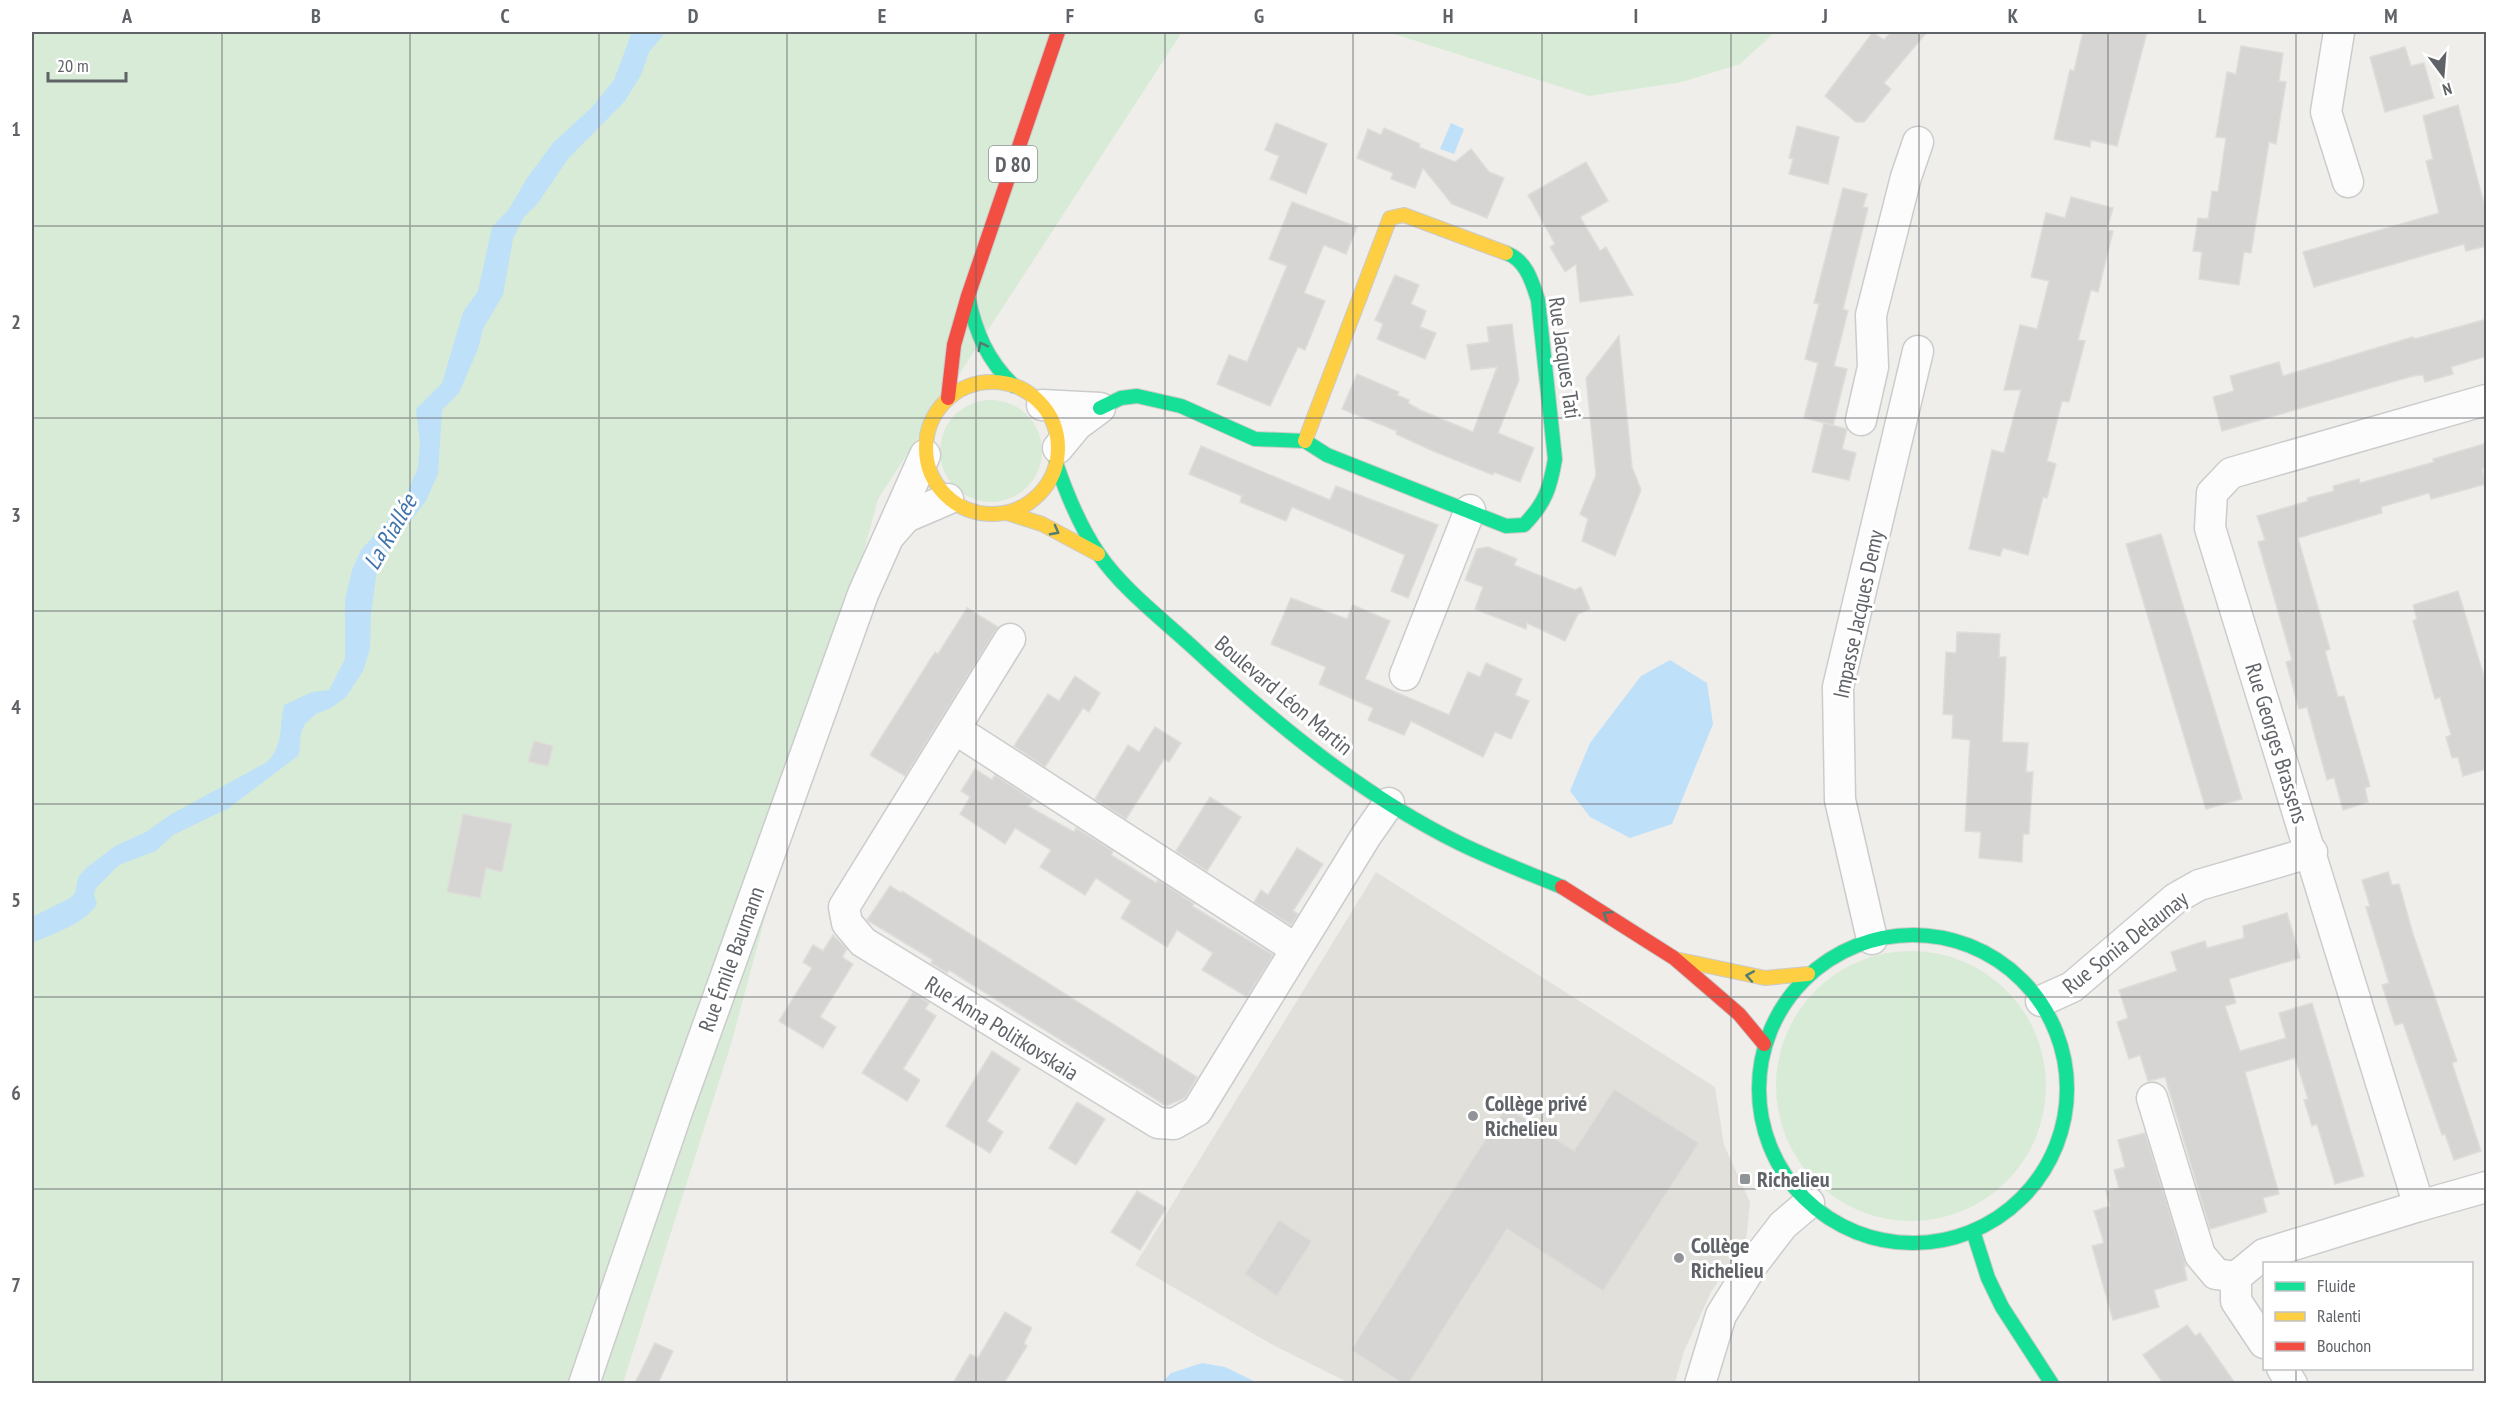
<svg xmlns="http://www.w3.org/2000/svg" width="2518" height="1415" viewBox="0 0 2518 1415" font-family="'PT Sans Narrow',sans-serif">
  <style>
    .education { fill: #e2e0da }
    .green { fill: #d8ebd6 }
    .water { fill: #bfe0f9 }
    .building { fill: #d6d5d3; stroke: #deddd9; stroke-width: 1.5 }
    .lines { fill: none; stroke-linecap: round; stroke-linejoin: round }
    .street-casing { stroke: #cbcccc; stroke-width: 33 }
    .fast-casing { stroke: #cacacb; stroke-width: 16 }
    .slow-casing { stroke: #cacacb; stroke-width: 16 }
    .jam-casing { stroke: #cacacb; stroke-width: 16 }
    .street { stroke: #fdfcfc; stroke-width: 30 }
    .fast { stroke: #16e098; stroke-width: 14 }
    .slow { stroke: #ffcf43; stroke-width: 14 }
    .jam { stroke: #f24e42; stroke-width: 14 }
    .oneway { stroke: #507c72 }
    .grid { fill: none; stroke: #5f6368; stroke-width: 1.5; stroke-opacity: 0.55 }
    .poi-dot { fill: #919496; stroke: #fff; stroke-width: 2 }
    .labels { text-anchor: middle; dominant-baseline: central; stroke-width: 6; stroke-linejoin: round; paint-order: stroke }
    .shield { fill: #fff; stroke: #8f9295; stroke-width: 1.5 }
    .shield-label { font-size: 21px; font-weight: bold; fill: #5f6368 }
    .street-label { font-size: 22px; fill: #5f6368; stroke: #fff }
    .poi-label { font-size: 22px; font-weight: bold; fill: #5f6368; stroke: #fff; text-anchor: start }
    .water-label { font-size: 24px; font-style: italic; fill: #4174aa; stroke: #fff }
    .neatline { fill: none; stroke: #5f6368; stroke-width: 2 }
    .grid-label { font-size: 20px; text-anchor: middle; font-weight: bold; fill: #5f6368 }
  </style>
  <rect width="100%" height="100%" fill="#efeeea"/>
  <polygon class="education" points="1376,872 1715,1087 1724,1145 1750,1202 1746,1241 1711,1292 1684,1351 1675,1383 1349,1383 1273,1345 1135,1265"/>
  <g class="green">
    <polygon points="32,32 1182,32 878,499 731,1044 623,1383 32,1383"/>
    <polygon points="1388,32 1775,32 1740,64 1682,82 1589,96"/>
    <circle cx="991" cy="451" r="51"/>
    <circle cx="1911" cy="1086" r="135"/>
  </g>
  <g class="water">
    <path d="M632,32H666L649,52L641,75L625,101L568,159L538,203L523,218L513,239L503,295L483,329L478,349L459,393L442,410L438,474L426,501L387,552L377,570L371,614L370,649L363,671L346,697L331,708L316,714L305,724L301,732L299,755L229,808L173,835L156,851L119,865L96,888L94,894L97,904C85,924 52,934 32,943V917L70,898L75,893L78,878L85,869L115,846L146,832L170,815L267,762C284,745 279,725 284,705L312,692L329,690L345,659V600L352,570L361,550L401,506L418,468L420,443L416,409L442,383L463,312L478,291L492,227L509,209L527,178L553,143L592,107L614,80Z"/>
    <polygon points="1451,123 1464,129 1454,154 1440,149"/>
    <polygon points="1670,660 1707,683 1713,724 1672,824 1630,838 1590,817 1570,791 1590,743 1641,676"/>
    <polygon points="1202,1363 1225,1367 1258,1383 1162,1383 1171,1373"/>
  </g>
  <g class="building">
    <polygon points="1873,32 1884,40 1891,32 1927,32 1884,83 1891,89 1864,122 1856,122 1825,96"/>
    <polygon points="2083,32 2147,32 2117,146 2091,140 2090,147 2054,139 2070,70 2074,71"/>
    <polygon points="2241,46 2283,53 2279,81 2286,82 2276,144 2269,142 2251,253 2244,252 2239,285 2199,279 2202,252 2193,251 2198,218 2208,219 2212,191 2218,192 2226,138 2216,137 2227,72 2236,74"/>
    <polygon points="2405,47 2411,66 2424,63 2434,98 2385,112 2370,57"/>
    <polygon points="2458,105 2487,215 2487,246 2466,251 2464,244 2314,287 2303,252 2439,213 2426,161 2433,159 2423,116"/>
    <polygon points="1276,123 1327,144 1306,194 1270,179 1279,156 1265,150"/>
    <polygon points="1797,126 1839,137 1828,184 1789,174 1793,159 1789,158"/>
    <polygon points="1384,128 1420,144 1419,147 1455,162 1471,149 1489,172 1504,178 1487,218 1452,204 1423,168 1415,188 1391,179 1393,173 1357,158 1368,129 1381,135"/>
    <polygon points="1586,162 1608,201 1580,217 1600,251 1606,247 1633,295 1580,302 1576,264 1565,272 1550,247 1555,244 1528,195"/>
    <polygon points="1843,188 1867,194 1863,207 1868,208 1843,309 1848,311 1834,366 1847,369 1833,425 1804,418 1818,363 1805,359 1819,304 1814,303"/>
    <polygon points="2071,197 2113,208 2107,230 2113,231 2098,292 2091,290 2078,340 2085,341 2069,402 2062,401 2047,461 2056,464 2047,498 2043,497 2028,555 2003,548 2000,556 1969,549 1992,450 2004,453 2021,390 2004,390 2020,325 2037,329 2049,281 2031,277 2046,213 2065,218"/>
    <polygon points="1292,202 1357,227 1346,254 1324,245 1322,249 1304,293 1325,301 1305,350 1298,347 1270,406 1217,384 1229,355 1247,362 1287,266 1269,259"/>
    <polygon points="1395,275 1419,285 1411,304 1426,311 1420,327 1436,333 1425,359 1377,339 1383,324 1375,320"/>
    <polygon points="2487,319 2487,356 2451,367 2453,374 2425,382 2423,375 2413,376 2222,431 2213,397 2234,391 2230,376 2279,362 2283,376 2413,337 2414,339"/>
    <polygon points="1512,324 1519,380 1498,433 1534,448 1520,482 1494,472 1493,475 1433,451 1396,434 1397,431 1342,409 1357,374 1399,392 1397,395 1409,400 1408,403 1420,410 1473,432 1497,367 1471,370 1467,345 1489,342 1487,327"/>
    <polygon points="1619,336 1632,467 1641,490 1615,556 1582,541 1588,519 1580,514 1596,475 1586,378"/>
    <polygon points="1824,423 1847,429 1842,449 1856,453 1849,480 1812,472"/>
    <polygon points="2487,443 2487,468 2482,469 2486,484 2431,499 2429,493 2381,507 2382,513 2298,538 2330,649 2325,651 2338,697 2344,696 2370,786 2365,788 2368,802 2343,810 2334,777 2327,780 2307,707 2299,709 2286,662 2292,660 2258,542 2265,540 2257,516 2308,501 2307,498 2334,491 2333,486 2359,479 2360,483 2434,462 2433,459"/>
    <polygon points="1201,446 1330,500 1336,486 1438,525 1408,598 1391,591 1405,555 1292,507 1286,521 1240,502 1242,496 1189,474"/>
    <polygon points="2161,534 2242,799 2206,809 2126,544"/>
    <polygon points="1488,547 1517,559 1514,565 1575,590 1581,587 1590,609 1578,614 1565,641 1527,623 1526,629 1475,609 1483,587 1465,580 1477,549"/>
    <polygon points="2458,591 2487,686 2487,769 2463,776 2458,757 2452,758 2446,737 2451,735 2440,697 2435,699 2413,621 2417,619 2413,605"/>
    <polygon points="1291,598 1347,619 1353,605 1390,621 1365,679 1449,715 1468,672 1480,677 1486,663 1522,679 1515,695 1529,701 1511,739 1495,732 1483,757 1411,721 1404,735 1368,720 1373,708 1319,684 1326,667 1271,644"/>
    <polygon points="967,608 998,627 905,776 870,755 935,652 938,654"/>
    <polygon points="1957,632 2000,634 1999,657 2006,657 2002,742 2028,743 2026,772 2033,772 2029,834 2023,834 2022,862 1979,858 1981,832 1965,831 1970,740 1952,738 1953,715 1943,714 1946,652 1956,653"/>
    <polygon points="1075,676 1100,693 1089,712 1083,708 1045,767 1014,746 1048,694 1059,701"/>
    <polygon points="1155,727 1181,743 1169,762 1164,759 1126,819 1095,799 1128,745 1139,752"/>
    <polygon points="534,741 553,746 548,766 528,762"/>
    <polygon points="975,769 992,780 995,775 1033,800 1028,806 1074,832 1076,828 1113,851 1111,855 1156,883 1158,880 1194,904 1192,906 1273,955 1247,997 1202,970 1213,953 1177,930 1167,947 1121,918 1131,901 1096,878 1085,895 1040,867 1051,850 1015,828 1005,844 960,814 970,797 961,791"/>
    <polygon points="1210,797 1241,817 1207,871 1176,851"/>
    <polygon points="463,814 512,824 502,872 486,868 480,898 447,892"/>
    <polygon points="1297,848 1323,864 1293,911 1298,914 1291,925 1254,902 1261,890 1268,895"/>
    <polygon points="2388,872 2392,885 2399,884 2413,934 2457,1061 2452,1063 2481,1151 2454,1160 2445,1134 2442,1135 2403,1023 2395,1025 2382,985 2389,983 2366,907 2370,906 2362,880"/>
    <polygon points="890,886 901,893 902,891 1197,1077 1185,1098 1166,1106 949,970 947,973 931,963 933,960 867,920"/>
    <polygon points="2287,913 2300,958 2229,979 2236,1003 2225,1006 2240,1051 2286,1038 2279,1013 2312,1003 2364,1176 2335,1184 2317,1124 2312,1126 2304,1100 2308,1099 2295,1058 2245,1072 2279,1194 2263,1198 2267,1212 2210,1229 2165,1077 2148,1081 2140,1055 2129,1059 2117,1022 2128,1018 2119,990 2177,971 2171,952 2205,941 2207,948 2244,938 2243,926"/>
    <polygon points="833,935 847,949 842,957 853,964 820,1017 836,1027 823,1048 779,1021 812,968 803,962 813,945 823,951"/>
    <polygon points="913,993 929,1003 925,1009 936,1016 903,1069 920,1080 907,1101 862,1073"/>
    <polygon points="992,1051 1020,1069 987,1121 1003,1132 990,1153 946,1126"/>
    <polygon points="1614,1089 1699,1143 1603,1291 1507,1229 1409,1383 1402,1383 1351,1350 1506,1107 1574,1151"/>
    <polygon points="1077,1102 1105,1119 1076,1165 1049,1148"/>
    <polygon points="2145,1133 2186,1266 2184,1266 2187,1280 2154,1290 2159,1307 2113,1320 2092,1246 2104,1243 2094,1211 2110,1206 2106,1191 2119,1188 2114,1170 2125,1167 2118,1140"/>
    <polygon points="1137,1191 1166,1208 1140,1250 1111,1232"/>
    <polygon points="1279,1220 1312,1241 1277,1296 1245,1274"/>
    <polygon points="1005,1312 1032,1328 1024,1343 1027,1346 1004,1383 953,1383 970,1354 978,1358"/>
    <polygon points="2187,1325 2195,1336 2200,1333 2235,1383 2163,1383 2143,1355"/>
    <polygon points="655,1343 673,1351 658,1383 635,1383"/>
  </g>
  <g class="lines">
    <g class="street-casing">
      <g id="street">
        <polyline points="2339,32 2326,112 2348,182"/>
        <polyline points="2486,400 2231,473 2212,493 2210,528 2419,1206 2486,1187"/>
        <polyline points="1042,405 1100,408 1077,425 1058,448"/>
        <polyline points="1861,420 1873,367 1871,315 1906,177 1918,142"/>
        <polyline points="891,534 906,517 948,499"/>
        <polyline points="1010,639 844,907 847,923 863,942 1158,1123 1174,1124 1197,1111 1366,836 1389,803"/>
        <polyline points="1405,675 1470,510"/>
        <polyline points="955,729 1296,949"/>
        <polyline points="1872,939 1840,800 1838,687 1918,351"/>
        <polyline points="2041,1001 2072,987 2176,898 2199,885 2312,852"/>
        <polyline points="2152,1098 2200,1255 2216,1274 2236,1277"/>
        <polyline points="2264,1343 2236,1301 2236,1277 2264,1254 2419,1206"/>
        <polyline points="2282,1368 2292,1384"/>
        <polyline points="584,1384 678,1109 863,594 925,455"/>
        <polyline points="1700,1384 1721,1315 1753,1264 1783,1225 1809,1203"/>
      </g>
    </g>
    <g class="fast-casing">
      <g id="fast">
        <path d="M968,297C976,333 987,360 1014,386"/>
        <path d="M1100,408L1121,398L1137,396L1181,406L1255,439L1305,441L1327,455L1506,526L1524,525C1545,503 1550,489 1555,459L1538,300C1532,281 1526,260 1506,253"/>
        <path d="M1056,463C1067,495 1079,525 1098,553C1122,589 1166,622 1198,652C1278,726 1363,796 1461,844C1494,860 1528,873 1562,887"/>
        <circle cx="1913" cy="1089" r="154"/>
        <polyline points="1973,1231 1988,1278 2002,1307 2052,1384"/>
      </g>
    </g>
    <g class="slow-casing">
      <g id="slow">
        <circle cx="992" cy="448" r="66"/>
        <polyline points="1305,441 1390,218 1404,215 1506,253"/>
        <polyline points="1007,513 1042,524 1098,554"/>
        <polyline points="1680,960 1765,978 1808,974"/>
      </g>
    </g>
    <g class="jam-casing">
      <g id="jam">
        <polyline points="948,398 954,345 968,296 1058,32"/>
        <polyline points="1562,887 1674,958 1739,1014 1764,1044"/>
      </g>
    </g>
    <use href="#street" class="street"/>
    <use href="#fast" class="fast"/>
    <use href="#slow" class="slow"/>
    <use href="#jam" class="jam"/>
  </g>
  <defs><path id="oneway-chevron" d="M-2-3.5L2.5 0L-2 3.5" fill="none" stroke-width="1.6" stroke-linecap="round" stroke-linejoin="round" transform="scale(1.5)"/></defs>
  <g class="oneway">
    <use href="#oneway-chevron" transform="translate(982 346) rotate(-117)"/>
    <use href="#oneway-chevron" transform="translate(1055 531) rotate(28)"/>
    <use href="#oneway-chevron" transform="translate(1607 915) rotate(-148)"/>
    <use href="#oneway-chevron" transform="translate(1750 976) rotate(-170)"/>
  </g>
  <path class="grid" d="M222,32V1384M410,32V1384M599,32V1384M787,32V1384M976,32V1384M1165,32V1384M1353,32V1384M1542,32V1384M1731,32V1384M1919,32V1384M2108,32V1384M2296,32V1264M32,226H2486M32,418H2486M32,611H2486M32,804H2486M32,997H2486M32,1189H2486M2296,1368V1384"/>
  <g class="poi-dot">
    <circle cx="1473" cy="1116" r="6"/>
    <rect x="1739" y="1173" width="12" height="12" rx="3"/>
    <circle cx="1679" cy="1258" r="6"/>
  </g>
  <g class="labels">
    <rect class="shield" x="989" y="146" width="48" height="36" rx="4.5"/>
    <g class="shield-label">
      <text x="1013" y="164">D 80</text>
    </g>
    <g class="street-label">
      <text transform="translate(1565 358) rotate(82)">Rue Jacques Tati</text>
      <text transform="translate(1858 614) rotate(-78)">Impasse Jacques Demy</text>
      <text transform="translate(1284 695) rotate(40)">Boulevard Léon Martin</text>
      <text transform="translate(2277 743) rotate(73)">Rue Georges Brassens</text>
      <text transform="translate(2125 942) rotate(-38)">Rue Sonia Delaunay</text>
      <text transform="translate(731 959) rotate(-70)">Rue Émile Baumann</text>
      <text transform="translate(1002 1028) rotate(32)">Rue Anna Politkovskaia</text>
    </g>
    <g class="poi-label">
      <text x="1485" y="1103">Collège privé<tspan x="1485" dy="25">Richelieu</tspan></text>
      <text x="1757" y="1179">Richelieu</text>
      <text x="1691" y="1245">Collège<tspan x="1691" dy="25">Richelieu</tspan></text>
    </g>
    <g class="water-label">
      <text transform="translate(390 532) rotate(-60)">La Riallée</text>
    </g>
  </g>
  <rect width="2518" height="1415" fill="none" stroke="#ffffff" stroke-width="66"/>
  <rect x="2263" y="1262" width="210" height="108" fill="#ffffff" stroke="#bfc1c3" stroke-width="1.5"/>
  <rect x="2275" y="1282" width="30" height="9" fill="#16e098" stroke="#bfc1c3" stroke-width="1.5"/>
  <text x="2317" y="1292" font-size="18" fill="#5f6368">Fluide</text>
  <rect x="2275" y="1312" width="30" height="9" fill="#ffcf43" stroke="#bfc1c3" stroke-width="1.5"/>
  <text x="2317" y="1322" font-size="18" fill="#5f6368">Ralenti</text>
  <rect x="2275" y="1342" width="30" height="9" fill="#f24e42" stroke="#bfc1c3" stroke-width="1.5"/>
  <text x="2317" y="1352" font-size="18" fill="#5f6368">Bouchon</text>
  <g transform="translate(2443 75) rotate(164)" stroke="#ffffff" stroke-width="4.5" paint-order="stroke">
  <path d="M0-4.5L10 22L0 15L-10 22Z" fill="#5f6368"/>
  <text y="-9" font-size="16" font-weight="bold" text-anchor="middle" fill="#5f6368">N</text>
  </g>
  <path d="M48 72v9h78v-9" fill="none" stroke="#5f6368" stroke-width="3"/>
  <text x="57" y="72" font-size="18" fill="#5f6368" stroke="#ffffff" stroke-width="4.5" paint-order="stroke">20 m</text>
  <rect x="33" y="33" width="2452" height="1349" class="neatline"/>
  <g class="grid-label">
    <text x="127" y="23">A</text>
    <text x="316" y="23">B</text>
    <text x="505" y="23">C</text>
    <text x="693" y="23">D</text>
    <text x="882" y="23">E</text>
    <text x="1070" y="23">F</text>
    <text x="1259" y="23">G</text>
    <text x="1448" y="23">H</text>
    <text x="1636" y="23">I</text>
    <text x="1825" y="23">J</text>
    <text x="2013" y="23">K</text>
    <text x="2202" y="23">L</text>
    <text x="2391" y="23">M</text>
    <text x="16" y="136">1</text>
    <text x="16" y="329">2</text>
    <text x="16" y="522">3</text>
    <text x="16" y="714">4</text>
    <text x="16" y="907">5</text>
    <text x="16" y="1100">6</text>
    <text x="16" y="1292">7</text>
  </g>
</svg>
